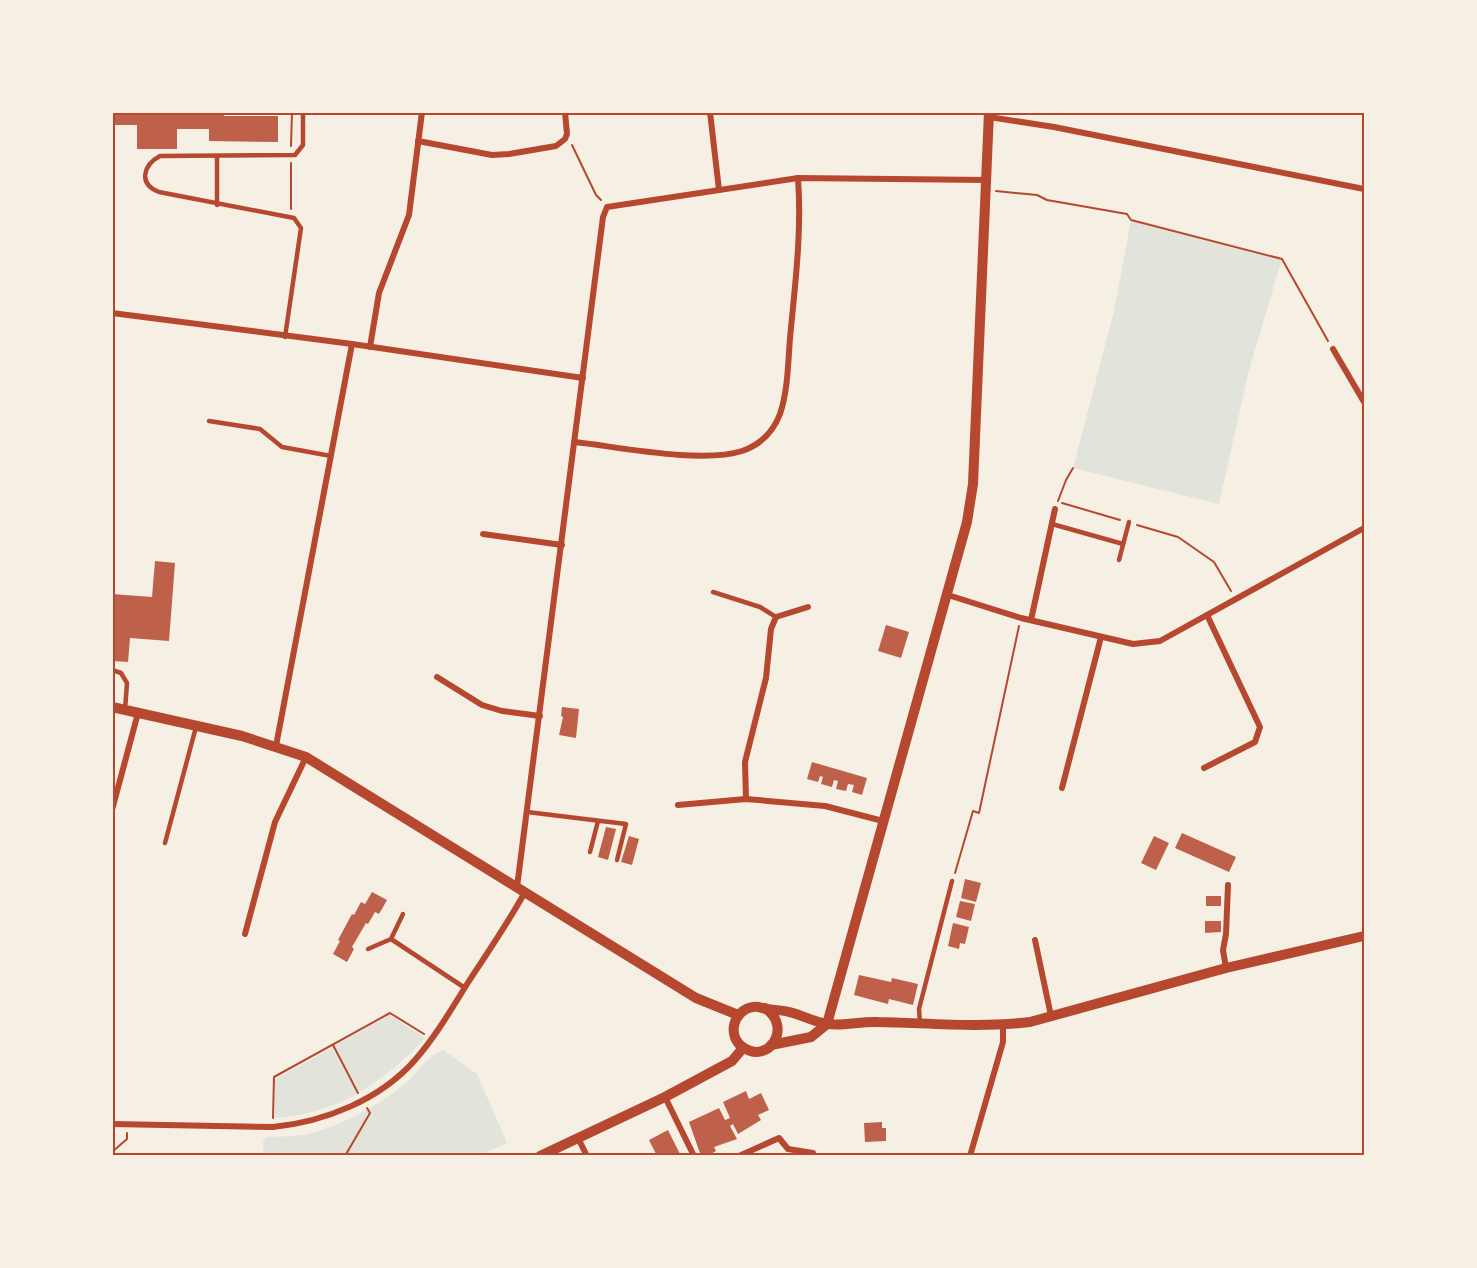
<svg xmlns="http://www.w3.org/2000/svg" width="1477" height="1268" viewBox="0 0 1477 1268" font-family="Quicksand,sans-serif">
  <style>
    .green { fill: #e2e4dc }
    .building { fill: #bf614a }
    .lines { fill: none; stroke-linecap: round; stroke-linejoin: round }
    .path { stroke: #b5482f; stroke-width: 2 }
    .service { stroke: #b5482f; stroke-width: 4.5 }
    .minor { stroke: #b5482f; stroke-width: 6 }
    .tertiary { stroke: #b5482f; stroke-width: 10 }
    .neatline { fill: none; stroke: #b5482f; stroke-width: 2 }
  </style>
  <rect width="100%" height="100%" fill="#f6efe4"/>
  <g class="green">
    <polygon points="1131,220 1282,259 1249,370 1219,504 1073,468 1114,311"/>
    <path d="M390,1015L425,1038C405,1059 386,1077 360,1092L334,1046Z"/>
    <path d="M332,1048L358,1094C331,1108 305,1116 275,1118V1079Z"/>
    <path d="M443,1050L477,1074L507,1143L479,1156H264L263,1141L267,1137C280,1136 295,1137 308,1134C344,1125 377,1106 406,1083C420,1071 425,1057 443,1050Z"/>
  </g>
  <g class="building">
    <polygon points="112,112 224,112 224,116 278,116 278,142 209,141 209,129 177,129 177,149 137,149 137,125 112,125"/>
    <polygon points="155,561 175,563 169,641 130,638 128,662 112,661 112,594 152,597"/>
    <polygon points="886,625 909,632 901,658 878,651"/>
    <polygon points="562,707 579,709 576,738 559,735 563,717 561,716"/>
    <polygon points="812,762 867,778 862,795 852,792 854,785 848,784 846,791 836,789 838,781 834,780 832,787 821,784 823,777 820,776 818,782 807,779"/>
    <polygon points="606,827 616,829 608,860 598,857"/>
    <polygon points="1182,833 1236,857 1229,872 1175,848"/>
    <polygon points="629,836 639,839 632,865 621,862"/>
    <polygon points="1154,836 1169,843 1156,870 1141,863"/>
    <polygon points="965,879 981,883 976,902 961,898"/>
    <polygon points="372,892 387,900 379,914 375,912 368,924 366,923 352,947 354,949 347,962 333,954 340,941 338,940 352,914 354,915 361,902 365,904"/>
    <rect x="1206" y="896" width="15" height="10"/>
    <polygon points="960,901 975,904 971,921 956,917"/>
    <polygon points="1205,921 1221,921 1221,932 1205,933"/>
    <polygon points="953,923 969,927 965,944 960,943 959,949 948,946"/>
    <polygon points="859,975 891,982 892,978 918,984 913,1005 889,999 888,1004 854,995"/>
    <polygon points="746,1091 749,1099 761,1093 769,1110 758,1115 761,1120 738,1134 733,1124 730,1126 737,1139 714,1147 716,1151 707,1156 701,1156 689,1122 719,1108 725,1120 730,1118 723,1102"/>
    <polygon points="882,1122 882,1128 886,1128 886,1141 865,1142 864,1123"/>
    <polygon points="668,1130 681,1156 657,1156 649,1140"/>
  </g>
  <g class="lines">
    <g class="path">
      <polyline points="572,145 596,195 601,200"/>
      <polyline points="291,146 292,112"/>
      <polyline points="996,191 1037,195 1047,200 1127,214 1131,220 1282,259 1328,341"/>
      <polyline points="291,209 291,163"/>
      <polyline points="1058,501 1066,480 1073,468"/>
      <polyline points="1062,503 1120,520"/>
      <polyline points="1137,525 1178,537 1214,562 1231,591"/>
      <polyline points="955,873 973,811 979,813 1019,626"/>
      <polyline points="333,1045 358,1093"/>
      <polyline points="273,1118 274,1077 390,1013 424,1034"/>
      <polyline points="112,1152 127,1139 127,1133"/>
      <polyline points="345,1156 370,1113 367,1108"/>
    </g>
    <g class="service">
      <polyline points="217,205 217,156"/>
      <path d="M285,337L301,228L294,218L159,192C138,184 143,165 160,156L295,155L303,145V112"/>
      <polyline points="209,421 260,429 282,447 331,456"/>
      <polyline points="1052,524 1123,544"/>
      <polyline points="1119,560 1129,522"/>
      <polyline points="713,592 760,607 776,617"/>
      <polyline points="112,670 121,673 127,683 125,710"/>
      <polyline points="527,812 626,824 617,860"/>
      <polyline points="165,843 196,727"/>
      <polyline points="590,852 598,821"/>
      <polyline points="391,939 465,988"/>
      <polyline points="368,949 391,939 403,914"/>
      <polyline points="920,1024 919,1009 952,881"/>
    </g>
    <g class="minor">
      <polyline points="710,112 719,190"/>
      <polyline points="989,117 1054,127 1364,189"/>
      <polyline points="418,141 492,155 509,154 556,146 565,139 567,134 565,112"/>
      <polyline points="112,313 352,344 583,378"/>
      <polyline points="370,347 379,293 409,215 422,112"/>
      <polyline points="1333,349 1364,402"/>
      <path d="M575,442C619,447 702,464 742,451C760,445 773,432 780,414C788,390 788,363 790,338C795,285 802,232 798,178"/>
      <polyline points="483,534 562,545"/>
      <polyline points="948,595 1021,618 1133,644 1160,641 1364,528"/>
      <polyline points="1031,620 1055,509"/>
      <polyline points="437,677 482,705 502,711 540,716"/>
      <polyline points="276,746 352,344"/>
      <polyline points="1204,768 1255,742 1260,727 1207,615"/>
      <polyline points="1062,788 1101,637"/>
      <polyline points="746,799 745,762 766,678 771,629 776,617 808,607"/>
      <polyline points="678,805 746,799 825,806 883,821"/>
      <polyline points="112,810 138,713"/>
      <polyline points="517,887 603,217 607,207 798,178 987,180"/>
      <polyline points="245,934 275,822 306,757"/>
      <polyline points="1035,940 1051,1016"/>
      <polyline points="1226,968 1223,950 1226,934 1228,885"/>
      <polyline points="665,1097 694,1156"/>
      <path d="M112,1124L273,1127C324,1122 380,1100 415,1060C436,1036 452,1008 469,981C488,952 508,923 525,892"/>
      <polyline points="578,1138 587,1156"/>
      <polyline points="739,1156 779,1138 788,1149 813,1153"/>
      <polyline points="970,1156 1003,1042 1003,1025"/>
    </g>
    <g class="tertiary">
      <polyline points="112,707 242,736 306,757 696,998 738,1015"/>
      <path d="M765,1008C793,1027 769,1064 744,1048C726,1037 733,1010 753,1007C758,1006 761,1008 766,1009C775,1010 784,1010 793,1013C804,1016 817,1023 828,1024C844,1026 862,1021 878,1022C929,1023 979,1028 1030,1022L1226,968L1364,936"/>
      <polyline points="827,1024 967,522 973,484 989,112"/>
      <polyline points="771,1045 811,1037 827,1024"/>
      <polyline points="540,1156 665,1097 732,1061 743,1048"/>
    </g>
  </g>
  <rect width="1477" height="1268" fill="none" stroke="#f6efe4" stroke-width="228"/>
  <rect x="114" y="114" width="1249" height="1040" class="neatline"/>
</svg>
